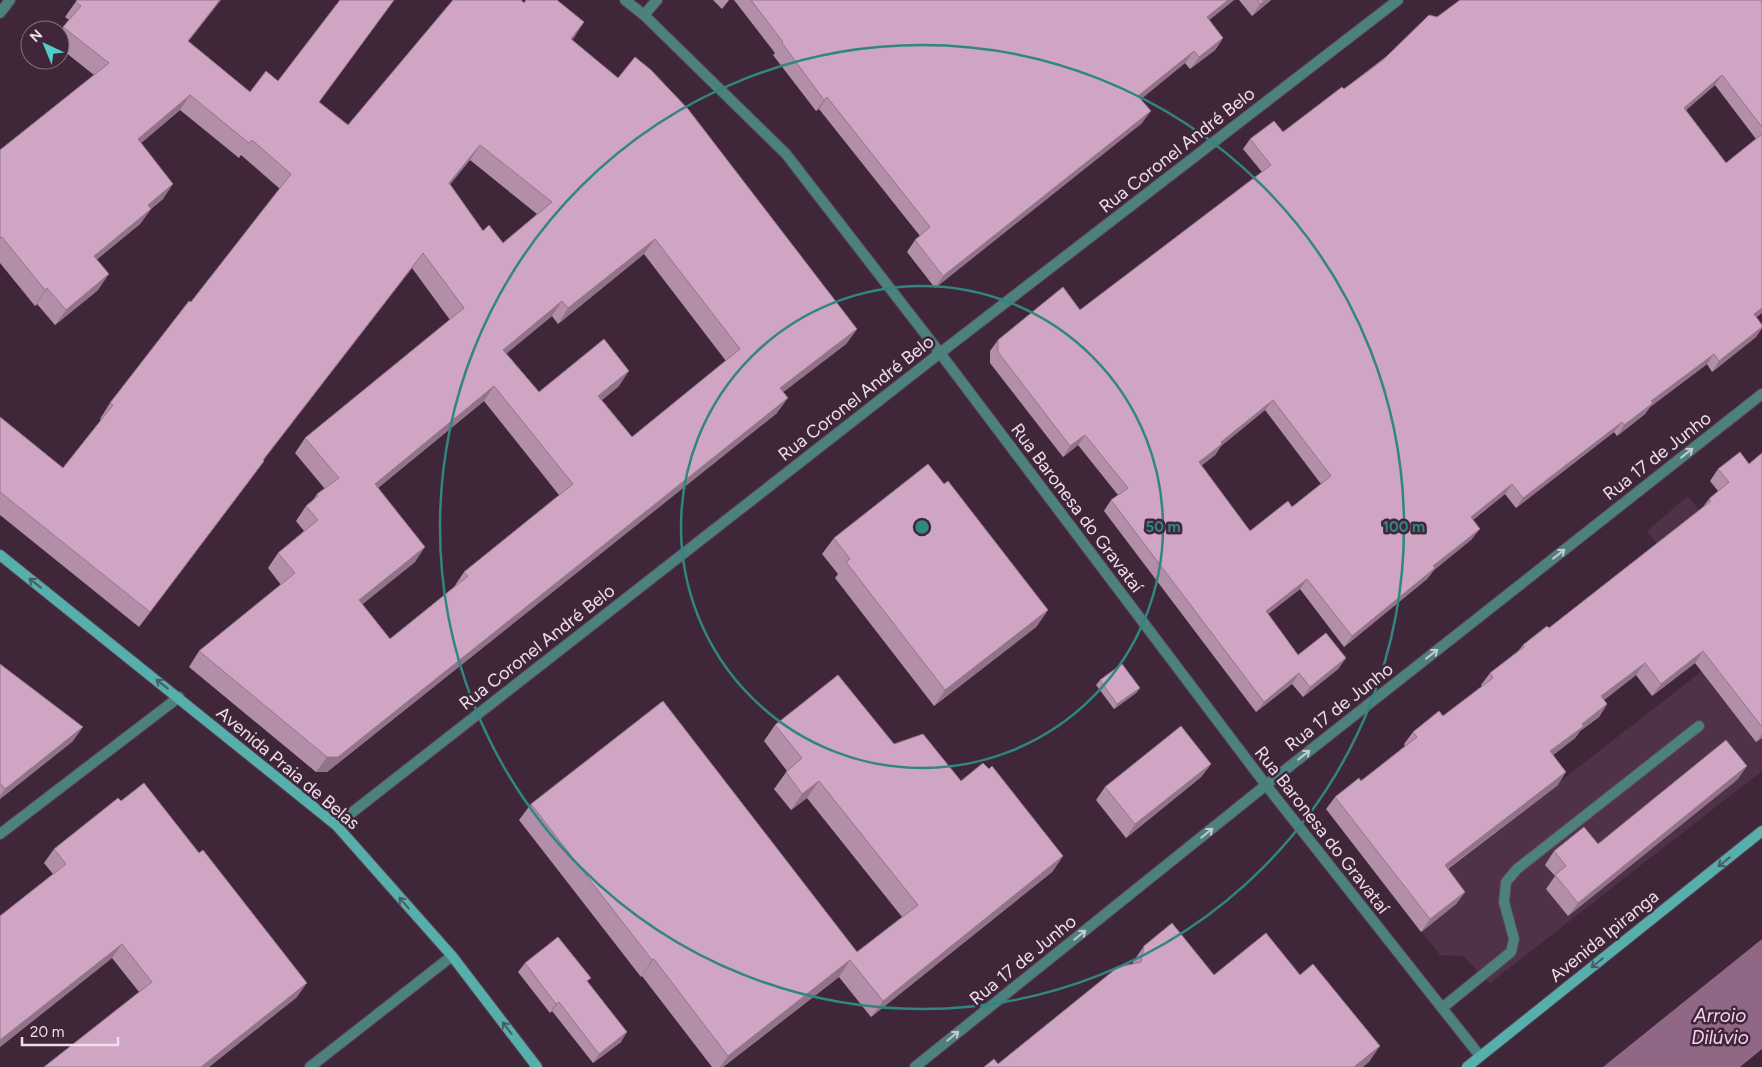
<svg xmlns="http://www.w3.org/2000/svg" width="1762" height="1067" viewBox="0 0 1762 1067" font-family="Figtree,sans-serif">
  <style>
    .built { fill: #4f3148 }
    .water { fill: #906885 }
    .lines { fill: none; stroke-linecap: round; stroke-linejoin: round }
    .service-casing { stroke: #5b4455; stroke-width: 12 }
    .minor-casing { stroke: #5b4455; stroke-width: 12 }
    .tertiary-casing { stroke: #5b4455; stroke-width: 12 }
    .secondary-casing { stroke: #5b4455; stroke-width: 12 }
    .service { stroke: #4d817f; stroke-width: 10 }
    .minor { stroke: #4d817f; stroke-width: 10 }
    .tertiary { stroke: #4d817f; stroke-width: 10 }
    .secondary { stroke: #57afab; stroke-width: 10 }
    .wall { fill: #b38ea9; fill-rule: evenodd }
    .shaded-wall { fill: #927489 }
    .building { fill: #d0a5c4; stroke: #927489; fill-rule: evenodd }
    .oneway { stroke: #c6c7cf }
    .oneway2 { stroke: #495d67 }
    .ring { fill: none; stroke: #318681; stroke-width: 2.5 }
    .labels { text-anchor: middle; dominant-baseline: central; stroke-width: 5; stroke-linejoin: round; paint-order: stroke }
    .street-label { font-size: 18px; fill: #efdeea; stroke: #3f2739 }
    .water-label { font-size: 19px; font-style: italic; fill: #f8d1ed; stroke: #3f2739 }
    .centre { fill: #318681; stroke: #3f2739; stroke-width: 2.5 }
    .ring-label { font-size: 15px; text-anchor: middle; font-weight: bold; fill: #318681; stroke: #3f2739; stroke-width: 5; stroke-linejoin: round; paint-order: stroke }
  </style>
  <rect width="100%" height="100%" fill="#3f2739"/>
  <polygon class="built" points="1688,496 1762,591 1762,771 1490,983 1463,956 1440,955 1401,905 1737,644 1647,531"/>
  <polygon class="water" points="1762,939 1762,1049 1740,1067 1603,1067"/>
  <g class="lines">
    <g class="service-casing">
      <g id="service">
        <polyline points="644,15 657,0"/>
        <polyline points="1442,1008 1511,952 1514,939 1504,902 1506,882 1517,869 1699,726"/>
      </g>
    </g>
    <g class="minor-casing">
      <g id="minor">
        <polyline points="625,0 644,15 786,154 940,353 1266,785 1480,1056"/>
        <polyline points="336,825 940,353 1398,0"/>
        <polyline points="0,834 179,697"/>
        <polyline points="310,1067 452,956"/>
        <polyline points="915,1067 1266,785 1762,394"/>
      </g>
    </g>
    <g class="tertiary-casing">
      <polyline id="tertiary" points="0,13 10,0"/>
    </g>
    <g class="secondary-casing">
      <g id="secondary">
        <polyline points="0,555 336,825 452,956 537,1067"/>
        <polyline points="1467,1067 1762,831"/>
      </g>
    </g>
    <use href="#service" class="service"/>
    <use href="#minor" class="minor"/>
    <use href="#tertiary" class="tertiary"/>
    <use href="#secondary" class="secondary"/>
  </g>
  <g class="wall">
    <path d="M77,0L188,41L250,92L278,81L340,0H394L319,102L348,125L572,40L857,329L846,344L783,392L777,413L327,772H316L189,667L199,651L281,585L268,568L278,553L304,531L296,521L306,506L313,500L317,494L325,489L295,453L305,438L450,320L412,268L263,460L253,476L139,627L0,515V417L63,468L101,420L100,419L110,403L191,302L280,189L241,155L239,158L180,110L141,143L163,199L151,209L140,224L97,259L98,290L55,325L37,304L35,306L0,263V150L94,75L60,48V32L69,20L65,17ZM470,160L537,214L503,243L483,231L450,184ZM644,254L726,361L632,437L602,400L619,386L539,392L506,353L552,316L558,324ZM484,401L559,495L464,572L454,587L390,639L362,604L415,562L378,488Z"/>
    <polygon points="713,0 729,0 722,9"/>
    <polygon points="734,0 1234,0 1209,20 1223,38 1215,50 1190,69 1185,63 1141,99 1142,123 935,288 907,252 915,240 920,236 819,109 816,111 773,55 775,53"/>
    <polygon points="1239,0 1271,0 1252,16"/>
    <path d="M1762,0V313L1756,317L1762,325V328L1756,337L1712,372L1707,364L1650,407L1645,414L1617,436L1614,432L1516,508L1505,494L1473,520L1472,539L1434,570L1427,579L1344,647L1300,589L1268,614L1298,655L1346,658L1338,669L1303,697L1292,684L1256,712L1104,511L1111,500L1118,495L1078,445L1063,457L990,363V351L998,340L1080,310L1262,172L1243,149L1250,139L1283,132L1344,89L1437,17ZM1715,85L1756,139L1726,163L1686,110ZM1265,410L1321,484L1292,507L1250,531L1201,466L1215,455L1221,446Z"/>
    <polygon points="1762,453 1762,738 1756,742 1695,663 1652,696 1636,675 1604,700 1607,704 1599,717 1580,731 1575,738 1553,755 1558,785 1448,869 1465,892 1456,904 1421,932 1326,809 1335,797 1361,781 1405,746 1404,744 1413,732 1443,716 1482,686 1481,685 1490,673 1518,651 1523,645 1549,628 1703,507 1709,499 1718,491 1710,481 1718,469 1749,464"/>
    <polygon points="944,484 1048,610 1036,627 934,706 835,578 838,574 822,554 834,538"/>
    <polygon points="0,664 73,741 0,799"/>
    <polygon points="1100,680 1140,688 1136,693 1114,709 1096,685"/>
    <polygon points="775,725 894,744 961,781 1063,856 1052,872 871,1017 839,977 723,1067 712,1067 642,976 641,977 519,820 531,804 857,952 902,917 807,798 791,810 774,789 787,771 764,741"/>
    <polygon points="1211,764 1201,777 1126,838 1096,800 1105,787"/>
    <polygon points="1738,779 1568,916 1546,889 1555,876 1545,865 1554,851 1598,844"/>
    <polygon points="54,849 297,997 209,1067 44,1067 139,992 112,958 0,1047 0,916 53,874 44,863"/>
    <polygon points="1144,946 1214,975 1369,1062 998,1064 1133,964 1133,962"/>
    <polygon points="525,963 588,983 621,1042 593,1063 552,1011 550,1013 518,972"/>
  </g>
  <g class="shaded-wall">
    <polygon points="220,0 221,0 177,56 188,41"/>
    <polygon points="1228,0 1234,0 1198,29 1207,17"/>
    <polygon points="1265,0 1271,0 1252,16 1260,4"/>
    <polygon points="584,22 574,38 560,54 571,39"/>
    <polygon points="1223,38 1215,50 1190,69 1199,57"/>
    <polygon points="1194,51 1185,63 1130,108 1138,96"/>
    <polygon points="1722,75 1715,85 1677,118 1684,108"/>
    <polygon points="190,95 180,110 128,154 138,139"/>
    <polygon points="827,97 819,109 816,111 824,100"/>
    <polygon points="1151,111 1142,123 935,288 943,276"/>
    <polygon points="480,145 470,160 439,198 449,183"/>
    <polygon points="173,184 163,199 137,220 148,205"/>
    <polygon points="151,209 140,224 83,271 94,256"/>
    <polygon points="655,239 644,254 558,324 568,308"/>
    <polygon points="423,253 412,268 252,475 263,460"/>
    <polygon points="109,274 98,290 55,325 66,310"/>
    <polygon points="47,288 37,304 35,306 45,290"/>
    <polygon points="562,301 552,316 493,365 503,350"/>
    <polygon points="1762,308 1762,313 1746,325 1754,314"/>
    <polygon points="1762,327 1756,337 1712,372 1719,361"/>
    <polygon points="857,329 846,344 769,403 780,388"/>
    <polygon points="1714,354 1707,364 1650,407 1645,414 1617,436 1624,425 1651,401"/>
    <polygon points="629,371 619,386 588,411 598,396"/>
    <polygon points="494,386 484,401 364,499 375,484"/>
    <polygon points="788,398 777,413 327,772 316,772 327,757"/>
    <polygon points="1273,400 1265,410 1221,446 1215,455 1191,473 1199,462 1221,442"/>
    <polygon points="1622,422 1614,432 1516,508 1523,498"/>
    <polygon points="1085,435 1078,445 1063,457 1070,446"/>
    <polygon points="264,461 253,476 139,627 150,612"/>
    <polygon points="1512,484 1505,494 1463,527 1471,517"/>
    <polygon points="1480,529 1472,539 1434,570 1427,579 1344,647 1352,636 1433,566"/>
    <polygon points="425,547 415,562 348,616 359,600"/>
    <polygon points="1307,579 1300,589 1258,621 1266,611"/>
    <polygon points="1048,610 1036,627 934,706 945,690"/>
    <polygon points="1703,651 1695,663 1652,696 1661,684"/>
    <polygon points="1346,658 1338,669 1303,697 1310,687"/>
    <polygon points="1645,663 1636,675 1592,709 1601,696"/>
    <polygon points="1299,673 1292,684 1256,712 1264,702"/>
    <polygon points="1140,688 1136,693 1114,709 1117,704"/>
    <polygon points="1607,704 1599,717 1580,731 1575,738 1542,764 1550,751 1582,724"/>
    <polygon points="83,727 73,741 0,799 0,796 5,789"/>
    <polygon points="1762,734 1762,738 1756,742"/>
    <polygon points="1211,764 1201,777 1126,838 1135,824"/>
    <polygon points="1747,766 1738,779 1568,916 1578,903"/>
    <polygon points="1566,772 1558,785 1436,877 1445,865"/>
    <polygon points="819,781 807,798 791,810 802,794"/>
    <polygon points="1063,856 1052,872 871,1017 883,1001"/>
    <polygon points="1465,892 1456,904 1421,932 1430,919"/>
    <polygon points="122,944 112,958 0,1047 0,1040"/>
    <polygon points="654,959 642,976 641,977 652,960"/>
    <polygon points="850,960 839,977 723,1067 720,1067 728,1056"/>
    <polygon points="307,983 297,997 209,1067 201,1067"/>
    <polygon points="559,1002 552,1011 550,1013 556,1004"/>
    <polygon points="627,1032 621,1042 593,1063 599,1054"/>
    <polygon points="1380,1046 1369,1062 1363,1067 1354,1067"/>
  </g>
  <g class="building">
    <path d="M77,0H220L188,41L250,92L266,71L278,81L340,0H394L319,102L348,125L453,0H521L524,3L526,0H557L584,22L571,39L618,78L635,57L651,70L688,109L857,329L780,388L788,398L338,757H327L199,651L295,573L278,553L318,520L306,506L318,496L317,494L339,478L305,438L464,308L423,253L263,460L264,461L150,612L0,492V417L63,468L113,405L110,403L189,301L191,302L291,174L252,140L249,143L190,95L138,139L173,184L148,205L151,209L94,256L109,274L66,310L47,288L45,290L2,237L0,238V150L109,63L63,27L81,6L76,2ZM480,145L552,202L503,243L489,225L483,231L449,183ZM655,239L740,349L632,437L598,396L629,371L604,339L539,392L503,350L562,301L568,308ZM494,386L573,484L464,572L468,576L390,639L359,600L425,547L375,484Z"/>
    <polygon points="751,0 1228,0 1207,17 1223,38 1199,57 1194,51 1138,96 1151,111 943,276 915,240 930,227 827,97 824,100 782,43 783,42"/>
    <polygon points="1257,0 1265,0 1260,4"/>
    <path d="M1460,0H1762V127L1722,75L1684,108L1726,163L1762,134V308L1754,314L1762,325V327L1719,361L1714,354L1651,401L1653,403L1624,425L1622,422L1523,498L1512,484L1471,517L1480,529L1433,566L1435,568L1352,636L1307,579L1266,611L1298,655L1326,633L1346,658L1310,687L1299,673L1264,702L1111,500L1128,488L1085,435L1070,446L998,352V340L1063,287L1080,310L1271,165L1250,139L1274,121L1283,132L1342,87L1344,89L1383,60L1429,15L1437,17ZM1273,400L1331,476L1292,507L1288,501L1250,531L1199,462L1222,444L1221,442Z"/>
    <polygon points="1740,452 1749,464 1762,453 1762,727 1703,651 1661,684 1645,663 1601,696 1607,704 1582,724 1584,726 1550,751 1566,772 1445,865 1465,892 1430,919 1335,797 1359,778 1361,781 1417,737 1413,732 1439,711 1443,716 1493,678 1490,673 1524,647 1523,645 1547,626 1549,628 1711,501 1709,499 1729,482 1718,469"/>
    <polygon points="928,464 944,484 948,481 1048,610 945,690 846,562 850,559 834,538"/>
    <polygon points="0,664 83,727 5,789 0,783"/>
    <polygon points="1122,664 1140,688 1117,704 1100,680"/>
    <polygon points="838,675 894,744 923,734 961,781 983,763 989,769 992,766 1063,856 883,1001 850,960 728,1056 654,959 652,960 531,804 663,701 857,952 918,905 819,781 802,794 786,772 802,758 775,725"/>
    <polygon points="1181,726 1211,764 1135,824 1105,787"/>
    <polygon points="1726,740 1747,766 1578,903 1555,875 1566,866 1554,851 1584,827 1598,844"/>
    <polygon points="144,783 199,853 203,850 307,983 201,1067 44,1067 152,982 122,944 0,1040 0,916 66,864 54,849 118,798 121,801"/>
    <polygon points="1172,923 1214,975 1266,933 1300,975 1313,964 1380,1046 1354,1067 984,1067 994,1059 998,1064 1118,967 1141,962 1144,946"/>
    <polygon points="558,937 591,978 587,981 627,1032 599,1054 559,1002 556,1004 525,963"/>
  </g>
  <defs><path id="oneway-shaft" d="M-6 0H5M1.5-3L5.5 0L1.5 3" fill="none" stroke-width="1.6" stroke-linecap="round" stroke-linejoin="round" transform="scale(1.25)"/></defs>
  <g class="oneway">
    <use href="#oneway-shaft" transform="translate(1687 453) rotate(-38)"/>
    <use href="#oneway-shaft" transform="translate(1559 554) rotate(-38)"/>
    <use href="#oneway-shaft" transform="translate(1432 654) rotate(-38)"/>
    <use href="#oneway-shaft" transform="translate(1304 755) rotate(-38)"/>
    <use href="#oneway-shaft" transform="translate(1207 833) rotate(-39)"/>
    <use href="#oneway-shaft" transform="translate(1080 935) rotate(-39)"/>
    <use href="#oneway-shaft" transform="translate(953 1036) rotate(-39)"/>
  </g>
  <g class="oneway2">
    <use href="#oneway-shaft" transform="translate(35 583) rotate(-142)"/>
    <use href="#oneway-shaft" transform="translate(162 684) rotate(-142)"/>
    <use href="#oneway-shaft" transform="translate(1724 862) rotate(141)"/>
    <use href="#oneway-shaft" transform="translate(404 903) rotate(-131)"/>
    <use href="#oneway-shaft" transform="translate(1597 963) rotate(141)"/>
    <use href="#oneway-shaft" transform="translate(507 1028) rotate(-128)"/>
  </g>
  <g class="ring">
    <circle cx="922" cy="527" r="241"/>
    <circle cx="922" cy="527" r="482"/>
  </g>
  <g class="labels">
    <g class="street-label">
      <text transform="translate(1177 150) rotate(-38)">Rua Coronel André Belo</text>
      <text transform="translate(856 398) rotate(-38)">Rua Coronel André Belo</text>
      <text transform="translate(1657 456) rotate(-38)">Rua 17 de Junho</text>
      <text transform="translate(1077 508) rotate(53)">Rua Baronesa do Gravataí</text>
      <text transform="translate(537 647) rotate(-38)">Rua Coronel André Belo</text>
      <text transform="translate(1339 707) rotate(-38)">Rua 17 de Junho</text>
      <text transform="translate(288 768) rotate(40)">Avenida Praia de Belas</text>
      <text transform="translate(1322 830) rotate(52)">Rua Baronesa do Gravataí</text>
      <text transform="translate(1604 936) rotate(-39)">Avenida Ipiranga</text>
      <text transform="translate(1023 960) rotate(-39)">Rua 17 de Junho</text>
    </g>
    <g class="water-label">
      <text x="1720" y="1015">Arroio<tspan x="1720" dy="22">Dilúvio</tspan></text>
    </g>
  </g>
  <circle cx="922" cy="527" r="8" class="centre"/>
  <g class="ring-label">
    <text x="1163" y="532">50 m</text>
    <text x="1404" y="532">100 m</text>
  </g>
  <g transform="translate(45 45) rotate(316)"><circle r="24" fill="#3f2739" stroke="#857080"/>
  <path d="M0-4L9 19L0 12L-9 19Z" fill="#53cdc9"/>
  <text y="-8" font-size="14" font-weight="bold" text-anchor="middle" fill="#efdeea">N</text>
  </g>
  <path d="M22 1037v8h96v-8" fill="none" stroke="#efdeea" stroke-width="2.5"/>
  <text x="30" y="1037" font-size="15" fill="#efdeea" stroke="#3f2739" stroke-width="4" paint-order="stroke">20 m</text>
</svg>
